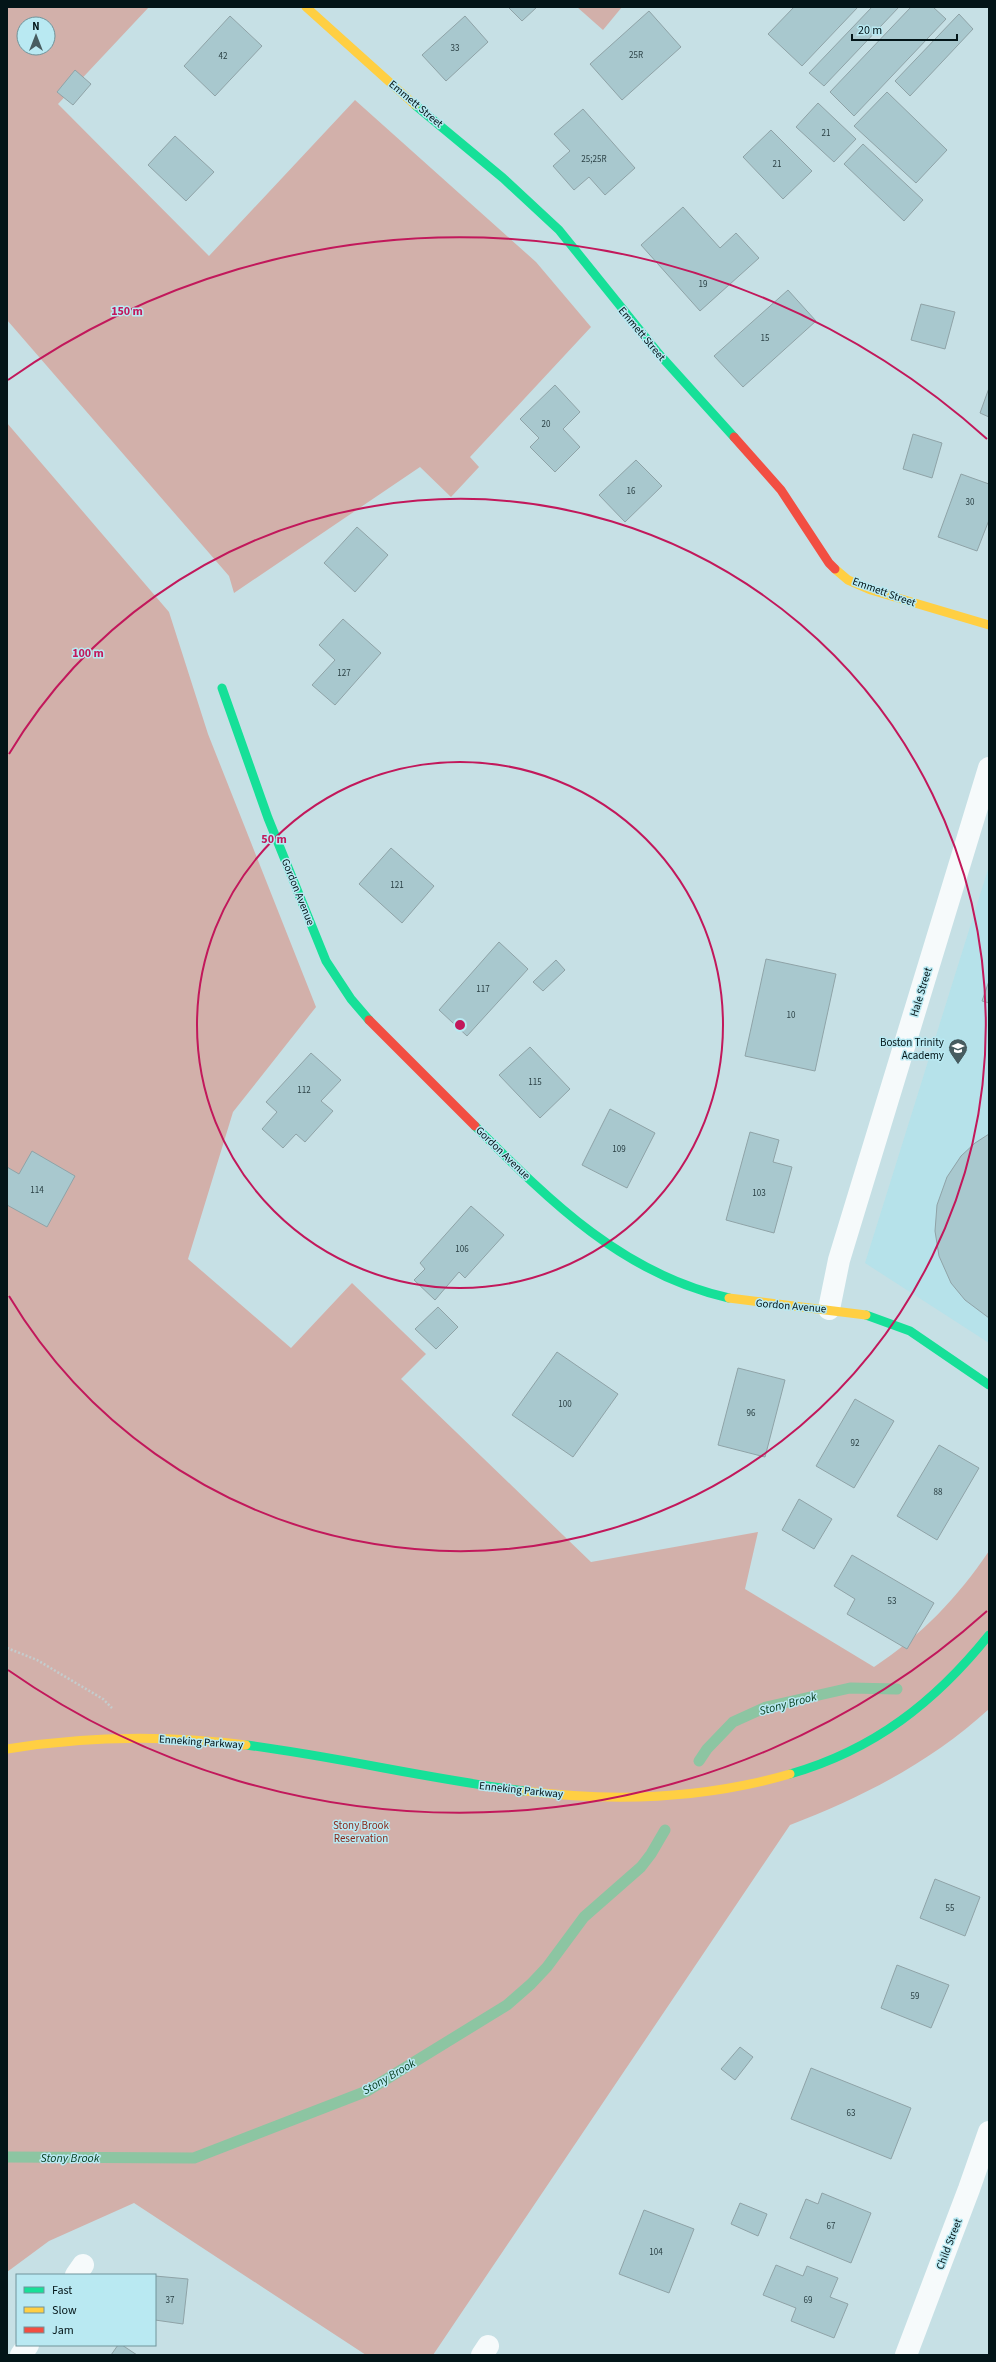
<svg xmlns="http://www.w3.org/2000/svg" width="996" height="2362" viewBox="0 0 996 2362" font-family="'Source Sans 3',sans-serif">
  <style>
    .built { fill: #b6e2ea }
    .forest { fill: #d2b0aa; fill-rule: evenodd }
    .lines { fill: none; stroke-linecap: round; stroke-linejoin: round }
    .stream { stroke: #8cc5a2; stroke-width: 11 }
    .building { fill: #a8c8ce; stroke: #8fa3a7 }
    .path { stroke: #c4cccd; stroke-width: 2.5; stroke-dasharray: 2 2; stroke-linecap: butt }
    .street { stroke: #f6fafb; stroke-width: 22 }
    .fast { stroke: #16e098; stroke-width: 9 }
    .slow { stroke: #ffcf43; stroke-width: 9 }
    .jam { stroke: #f24e42; stroke-width: 9 }
    .ring { fill: none; stroke: #c2185b; stroke-width: 2 }
    .labels { text-anchor: middle; dominant-baseline: central; stroke-width: 3; stroke-linejoin: round; paint-order: stroke }
    .number-label { font-size: 9px; fill: #2c4246 }
    .street-label { font-size: 11px; fill: #031518; stroke: #b9e9f2 }
    .poi-label { font-size: 11px; fill: #031518; stroke: #b9e9f2; text-anchor: end }
    .park-label { font-size: 11px; fill: #8a2a1b; stroke: #b9e9f2 }
    .water-label { font-size: 12px; font-style: italic; fill: #043c1b; stroke: #b9e9f2 }
    .centre { fill: #c2185b; stroke: #b9e9f2; stroke-width: 2 }
    .ring-label { font-size: 12px; text-anchor: middle; font-weight: bold; fill: #c2185b; stroke: #b9e9f2; stroke-width: 3; stroke-linejoin: round; paint-order: stroke }
  </style>
  <rect width="100%" height="100%" fill="#c6e0e5"/>
  <polygon class="built" points="989,866 989,1343 865,1263"/>
  <g class="forest">
    <path d="M8,7H149L58,104L209,256L355,100L536,262L591,327L470,457L479,467L451,497L420,467L234,593L229,576L7,320ZM24,24H48V48H24Z"/>
    <polygon points="577,7 622,7 603,30"/>
    <path d="M7,423L169,612L208,734L316,1007L233,1112L188,1259L291,1348L352,1283L426,1354L401,1379L591,1562L758,1532L745,1589L874,1667C921,1636 958,1597 989,1551V1709C931,1762 863,1797 790,1825L433,2355H366L134,2203L49,2241L7,2272Z"/>
  </g>
  <g class="lines">
    <g class="stream">
      <polyline points="699,1761 707,1749 733,1722 766,1707 850,1688 897,1689"/>
      <polyline points="7,2157 194,2158 367,2091 507,2005 531,1984 547,1967 584,1917 641,1867 651,1854 665,1830"/>
    </g>
  </g>
  <g class="building">
    <polygon points="508,7 537,7 522,21"/>
    <polygon points="794,7 858,7 802,66 768,34"/>
    <polygon points="872,7 899,7 824,86 809,73"/>
    <polygon points="911,7 933,7 946,19 854,116 830,92"/>
    <polygon points="649,11 681,47 622,100 590,64"/>
    <polygon points="959,14 973,29 910,96 895,81"/>
    <polygon points="230,16 262,46 215,96 184,66"/>
    <polygon points="465,16 488,42 446,81 422,55"/>
    <polygon points="75,70 91,84 73,105 57,92"/>
    <polygon points="887,92 947,150 916,183 854,126"/>
    <polygon points="818,103 856,139 834,162 796,127"/>
    <polygon points="583,109 635,168 605,195 589,177 574,190 553,166 570,151 554,134"/>
    <polygon points="771,130 812,171 783,199 743,157"/>
    <polygon points="175,136 214,172 186,201 148,165"/>
    <polygon points="863,144 923,200 904,221 844,164"/>
    <polygon points="683,207 720,248 736,233 759,258 700,311 641,245"/>
    <polygon points="788,290 816,321 743,387 714,356"/>
    <polygon points="921,304 955,312 945,349 911,340"/>
    <polygon points="555,385 580,412 563,429 580,447 555,472 530,447 539,438 520,419"/>
    <polygon points="989,388 989,417 980,413"/>
    <polygon points="913,434 942,443 932,478 903,469"/>
    <polygon points="636,460 662,486 625,522 599,495"/>
    <polygon points="961,474 989,484 989,520 977,551 938,537"/>
    <polygon points="357,527 388,555 355,592 324,563"/>
    <polygon points="343,619 381,653 335,705 312,685 335,660 319,645"/>
    <polygon points="391,848 434,886 402,923 359,884"/>
    <polygon points="499,942 528,969 467,1036 439,1010"/>
    <polygon points="766,959 836,974 815,1071 745,1056"/>
    <polygon points="556,960 565,970 543,991 533,982"/>
    <polygon points="989,981 989,1003 982,1001"/>
    <polygon points="530,1047 570,1089 540,1118 499,1075"/>
    <polygon points="311,1053 341,1080 321,1101 333,1111 305,1142 296,1134 283,1148 262,1129 277,1112 266,1102"/>
    <polygon points="610,1109 655,1133 627,1188 582,1165"/>
    <polygon points="750,1132 779,1140 773,1162 792,1167 774,1233 726,1220"/>
    <polygon points="989,1134 989,1318 965,1300 951,1283 939,1256 935,1231 937,1205 947,1177 961,1156 975,1143"/>
    <polygon points="32,1151 75,1176 47,1227 7,1205 7,1167 19,1174"/>
    <polygon points="471,1206 504,1235 465,1278 459,1272 435,1300 414,1280 425,1269 420,1263"/>
    <polygon points="438,1307 458,1327 436,1349 415,1329"/>
    <polygon points="557,1352 618,1394 573,1457 512,1415"/>
    <polygon points="738,1368 785,1380 765,1457 718,1445"/>
    <polygon points="855,1399 894,1421 854,1488 816,1466"/>
    <polygon points="939,1445 979,1468 937,1540 897,1516"/>
    <polygon points="799,1499 832,1519 814,1549 782,1530"/>
    <polygon points="852,1555 934,1603 907,1649 847,1614 855,1599 834,1586"/>
    <polygon points="935,1879 980,1897 965,1936 920,1918"/>
    <polygon points="897,1965 949,1985 931,2028 881,2008"/>
    <polygon points="740,2047 753,2057 735,2080 721,2069"/>
    <polygon points="811,2068 911,2108 891,2159 791,2119"/>
    <polygon points="822,2193 871,2213 851,2263 790,2238 806,2199 818,2204"/>
    <polygon points="740,2203 767,2214 758,2236 731,2224"/>
    <polygon points="644,2210 694,2229 669,2293 619,2274"/>
    <polygon points="776,2265 803,2276 807,2266 838,2278 830,2297 848,2304 834,2338 791,2321 796,2308 763,2295"/>
    <polygon points="155,2276 188,2279 183,2324 155,2320"/>
    <polygon points="118,2345 122,2345 137,2355 111,2355"/>
  </g>
  <g class="lines">
    <polyline class="path" points="7,1648 37,1660 103,1699 112,1708"/>
    <g class="street">
      <polyline points="829,1309 839,1260 989,768"/>
      <polyline points="76,2275 83,2265"/>
      <polyline points="21,2355 28,2345"/>
      <polyline points="482,2355 488,2346"/>
      <polyline points="906,2355 969,2189 989,2132"/>
    </g>
    <g class="fast">
      <polyline points="415,105 503,178 559,230 659,354 734,437"/>
      <polyline points="222,688 268,818 326,961 351,999 369,1020"/>
      <path d="M475,1126C550,1201 622,1274 729,1298"/>
      <polyline points="866,1315 910,1331 989,1385"/>
      <path d="M246,1745C340,1757 432,1780 525,1791"/>
      <path d="M790,1774C874,1750 935,1702 989,1635"/>
    </g>
    <g class="slow">
      <polyline points="306,7 415,105"/>
      <polyline points="835,569 848,580 871,590 989,625"/>
      <polyline points="729,1298 866,1315"/>
      <path d="M7,1749C86,1736 166,1735 246,1745"/>
      <path d="M525,1791C613,1802 704,1799 790,1774"/>
    </g>
    <g class="jam">
      <polyline points="734,437 781,490 829,563 835,569"/>
      <polyline points="369,1020 475,1126"/>
    </g>
  </g>
  <g class="ring">
    <circle cx="460" cy="1025" r="263"/>
    <path d="M9 754A526 526 0 1 1 9 1296"/>
    <path d="M987 1611A788 788 0 0 1 8 1670M8 380A788 788 0 0 1 987 439"/>
  </g>
  <defs>
    <g id="school-pin" transform="scale(1)"><path d="M0 17L-7.5 6A9.5 9.5 0 1 1 7.5 6Z" fill="#475c60" stroke="#b9e9f2"/><path d="M0-5L7-2L0 1L-7-2ZM-4 1L0 2.5L4 1V4Q0 6-4 4Z" fill="#fff"/></g>
  </defs>
  <g fill-rule="evenodd">
    <use href="#school-pin" x="958" y="1048"/>
  </g>
  <g class="labels">
    <g class="number-label">
      <text x="455" y="48">33</text>
      <text x="636" y="55">25R</text>
      <text x="223" y="56">42</text>
      <text x="826" y="133">21</text>
      <text x="594" y="159">25;25R</text>
      <text x="777" y="164">21</text>
      <text x="703" y="284">19</text>
      <text x="765" y="338">15</text>
      <text x="546" y="424">20</text>
      <text x="631" y="491">16</text>
      <text x="970" y="502">30</text>
      <text x="344" y="673">127</text>
      <text x="397" y="885">121</text>
      <text x="483" y="989">117</text>
      <text x="791" y="1015">10</text>
      <text x="535" y="1082">115</text>
      <text x="304" y="1090">112</text>
      <text x="619" y="1149">109</text>
      <text x="37" y="1190">114</text>
      <text x="759" y="1193">103</text>
      <text x="462" y="1249">106</text>
      <text x="565" y="1404">100</text>
      <text x="751" y="1413">96</text>
      <text x="855" y="1443">92</text>
      <text x="938" y="1492">88</text>
      <text x="892" y="1601">53</text>
      <text x="950" y="1908">55</text>
      <text x="915" y="1996">59</text>
      <text x="851" y="2113">63</text>
      <text x="831" y="2226">67</text>
      <text x="656" y="2252">104</text>
      <text x="170" y="2300">37</text>
      <text x="808" y="2300">69</text>
    </g>
    <g class="street-label">
      <text transform="translate(416 104) rotate(40)">Emmett Street</text>
      <text transform="translate(642 334) rotate(50)">Emmett Street</text>
      <text transform="translate(884 592) rotate(20)">Emmett Street</text>
      <text transform="translate(298 892) rotate(68)">Gordon Avenue</text>
      <text transform="translate(921 992) rotate(-73)">Hale Street</text>
      <text transform="translate(503 1153) rotate(44)">Gordon Avenue</text>
      <text transform="translate(791 1306) rotate(5)">Gordon Avenue</text>
      <text transform="translate(201 1742) rotate(4)">Enneking Parkway</text>
      <text transform="translate(521 1790) rotate(6)">Enneking Parkway</text>
      <text transform="translate(949 2244) rotate(-69)">Child Street</text>
    </g>
    <g class="poi-label">
      <text x="944" y="1042">Boston Trinity<tspan x="944" dy="13">Academy</tspan></text>
    </g>
    <g class="park-label">
      <text x="361" y="1825">Stony Brook<tspan x="361" dy="13">Reservation</tspan></text>
    </g>
    <g class="water-label">
      <text transform="translate(788 1704) rotate(-15)">Stony Brook</text>
      <text transform="translate(389 2077) rotate(-30)">Stony Brook</text>
      <text x="70" y="2158">Stony Brook</text>
    </g>
  </g>
  <circle cx="460" cy="1025" r="6" class="centre"/>
  <g class="ring-label">
    <text x="127" y="315">150 m</text>
    <text x="88" y="657">100 m</text>
    <text x="274" y="843">50 m</text>
  </g>
  <rect width="996" height="2362" fill="none" stroke="#031518" stroke-width="16"/>
  <rect x="16" y="2274" width="140" height="72" fill="#b9e9f2" stroke="#70949b"/>
  <rect x="24" y="2287" width="20" height="6" fill="#16e098" stroke="#70949b"/>
  <text x="52" y="2294" font-size="12" fill="#031518">Fast</text>
  <rect x="24" y="2307" width="20" height="6" fill="#ffcf43" stroke="#70949b"/>
  <text x="52" y="2314" font-size="12" fill="#031518">Slow</text>
  <rect x="24" y="2327" width="20" height="6" fill="#f24e42" stroke="#70949b"/>
  <text x="52" y="2334" font-size="12" fill="#031518">Jam</text>
  <g transform="translate(36 36)"><circle r="19" fill="#b9e9f2" stroke="#70949b"/>
  <path d="M0-3L7 15L0 10L-7 15Z" fill="#475c60"/>
  <text y="-6" font-size="11" font-weight="bold" text-anchor="middle" fill="#031518">N</text>
  </g>
  <path d="M852 34v6h105v-6" fill="none" stroke="#031518" stroke-width="2"/>
  <text x="858" y="34" font-size="12" fill="#031518" stroke="#b9e9f2" stroke-width="3" paint-order="stroke">20 m</text>
</svg>
